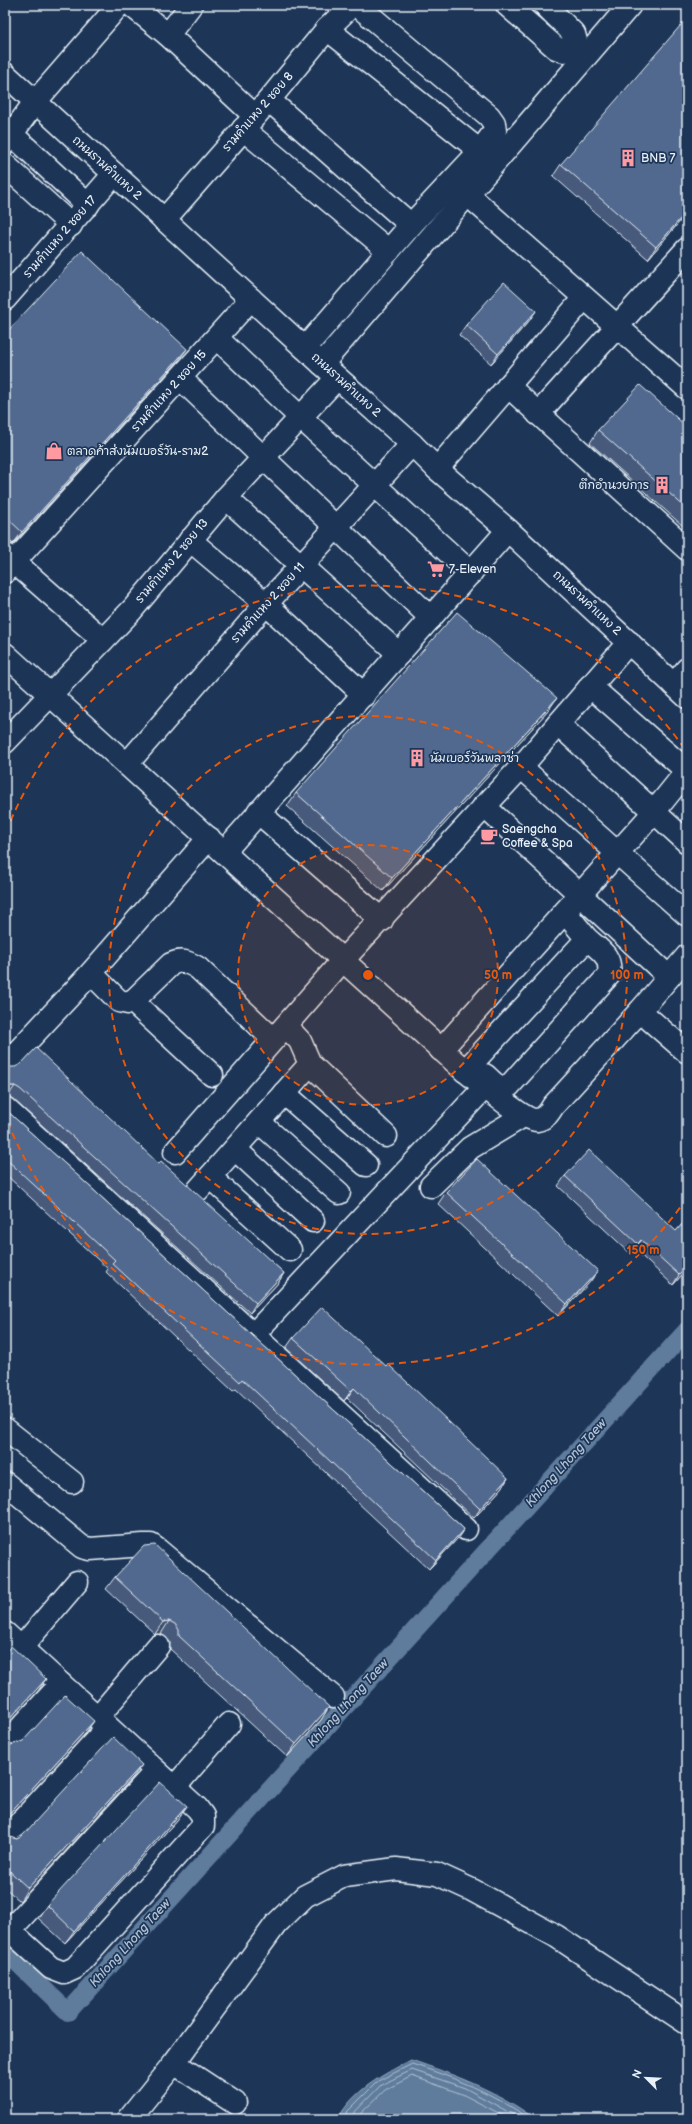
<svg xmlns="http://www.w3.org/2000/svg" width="692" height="2124" viewBox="0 0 692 2124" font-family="'Balsamiq Sans','Playpen Sans Thai',sans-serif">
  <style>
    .water { fill: #5e7b9c; stroke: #95aac1 }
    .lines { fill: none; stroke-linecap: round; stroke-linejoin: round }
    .shore { stroke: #b1c2d3; stroke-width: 1 }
    .canal { stroke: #5e7b9c; stroke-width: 18 }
    .minor-casing { stroke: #e8f1f8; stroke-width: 25 }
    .major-casing { stroke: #e8f1f8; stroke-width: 25 }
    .minor { stroke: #1d3557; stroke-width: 22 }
    .major { stroke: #1d3557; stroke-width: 22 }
    .wall { fill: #465a7b; stroke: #e8f1f8 }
    .shaded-wall { fill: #394a64; stroke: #e8f1f8 }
    .building { fill: #51698f; stroke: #e8f1f8 }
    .ring { fill: none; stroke: #e8590c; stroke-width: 2; stroke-dasharray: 7 5 }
    .labels { text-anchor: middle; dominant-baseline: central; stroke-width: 3.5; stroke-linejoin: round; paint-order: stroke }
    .street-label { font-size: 12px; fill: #e8f1f8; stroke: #1d3557 }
    .poi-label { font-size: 12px; fill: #e8f1f8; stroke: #1d3557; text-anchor: start }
    .water-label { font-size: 13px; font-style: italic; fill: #b1c2d3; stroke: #1d3557 }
    .centre { fill: #e8590c; stroke: #1d3557; stroke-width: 2 }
    .ring-label { font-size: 12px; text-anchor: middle; font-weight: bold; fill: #e8590c; stroke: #1d3557; stroke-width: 3.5; stroke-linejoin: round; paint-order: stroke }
  </style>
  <rect width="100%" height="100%" fill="#1d3557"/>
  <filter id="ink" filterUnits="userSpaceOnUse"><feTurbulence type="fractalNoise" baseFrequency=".025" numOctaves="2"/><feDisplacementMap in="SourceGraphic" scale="8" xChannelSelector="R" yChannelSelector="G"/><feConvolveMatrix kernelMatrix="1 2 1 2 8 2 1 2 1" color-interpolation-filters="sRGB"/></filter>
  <g filter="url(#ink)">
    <path class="water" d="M411,2060C455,2075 498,2091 535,2119H338C353,2090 384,2074 411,2060Z"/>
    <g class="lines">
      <g class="shore">
        <path d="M343,2119L346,2113L378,2081L412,2064C452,2077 495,2093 529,2119"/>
        <polyline points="348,2119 381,2085 412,2070 465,2088 521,2119"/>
        <polyline points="355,2119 385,2090 412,2076 462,2094 510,2119"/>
      </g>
      <polyline class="canal" points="5,1951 68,2012 687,1330"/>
      <g class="minor-casing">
        <g id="minor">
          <polyline points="131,5 168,35"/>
          <polyline points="191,5 168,35 255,116"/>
          <polyline points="507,5 556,48 564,51 576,41 574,34 545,5"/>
          <polyline points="327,29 480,151"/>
          <polyline points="269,100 411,225"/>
          <polyline points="5,128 88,205"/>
          <polyline points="243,129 389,251"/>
          <polyline points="5,143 35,102 119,5"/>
          <polyline points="5,165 71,225"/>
          <polyline points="468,195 687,388"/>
          <polyline points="164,220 269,100 327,29 352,5"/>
          <polyline points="5,299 114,174"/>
          <polyline points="217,338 301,418 471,573"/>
          <polyline points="305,348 411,225 480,151 495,131 494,123 489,116 357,5"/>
          <polyline points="322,364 630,5"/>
          <polyline points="180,378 431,618"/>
          <polyline points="508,386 687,549"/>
          <polyline points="538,414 687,249"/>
          <polyline points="437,469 584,298"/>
          <polyline points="226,498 399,654"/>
          <polyline points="190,540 266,604 364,695"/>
          <polyline points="5,554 103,640"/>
          <polyline points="5,572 251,299"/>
          <path d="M5,654L465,1071C479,1081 523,1121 537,1120C545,1119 549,1113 553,1106L640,1011L687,956"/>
          <polyline points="674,685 687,669"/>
          <polyline points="590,686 687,771"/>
          <polyline points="558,724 687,842"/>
          <polyline points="5,742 132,610 226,498 337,378"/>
          <polyline points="127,764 266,604 412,444"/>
          <polyline points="521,767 687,915"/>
          <polyline points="484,806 669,977"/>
          <polyline points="258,812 382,920"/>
          <polyline points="224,852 508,530"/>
          <path d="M91,973L119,1001L128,1003L135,999L171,964C181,959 188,962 198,968L273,1039"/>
          <polyline points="132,1001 212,1075"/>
          <polyline points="640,1011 687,1052"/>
          <polyline points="286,1026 300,1041 310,1064 386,1136"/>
          <polyline points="441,1050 654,812 687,771"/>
          <polyline points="5,1065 91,973 209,838"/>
          <polyline points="465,1071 587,939 565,912"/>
          <path d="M485,1075C493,1082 498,1090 509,1086L609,975C612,956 600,950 587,939"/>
          <polyline points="284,1093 366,1165"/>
          <polyline points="5,1108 466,1529"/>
          <polyline points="259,1122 339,1193"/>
          <polyline points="235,1149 313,1221"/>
          <polyline points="175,1152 343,960 521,767 629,642"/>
          <polyline points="210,1177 290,1250"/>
          <polyline points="431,1186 470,1148 523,1116"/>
          <polyline points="198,1190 310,1064"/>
          <polyline points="253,1335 486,1086"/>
          <polyline points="5,1429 72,1482"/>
          <polyline points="5,1483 82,1547 90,1549 143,1545 151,1545 158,1550 333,1697"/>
          <polyline points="5,1633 197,1808 203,1816 203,1826 75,1968 64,1973 51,1968 5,1926"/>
          <polyline points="21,1648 77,1582"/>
          <polyline points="97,1718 158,1646"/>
          <polyline points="5,1745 61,1684"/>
          <polyline points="174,1788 229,1724"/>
          <polyline points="5,1839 108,1727"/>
          <polyline points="10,1930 156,1771"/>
          <polyline points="174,2063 235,2103"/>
          <polyline points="129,2119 174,2063 276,1924 305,1896 344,1876 396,1869 437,1874 472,1890 556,1936 687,2023"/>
        </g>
      </g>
      <g class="major-casing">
        <polyline id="major" points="5,74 322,364 412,444 437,469 508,530 687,697"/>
      </g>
      <use href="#minor" class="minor"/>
      <use href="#major" class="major"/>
    </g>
    <g class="wall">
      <polygon points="561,164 687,213 648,259 553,176"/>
      <polygon points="529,321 491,364 459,335 466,325"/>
      <polygon points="5,334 178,361 13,544 5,536"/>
      <polygon points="687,427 687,522 683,526 590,443 598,430"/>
      <polygon points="548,711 383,891 287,806 296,793"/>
      <polygon points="5,1069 159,1164 284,1273 278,1283 250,1313 13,1099 8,1096"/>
      <polygon points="5,1109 464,1529 457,1539 429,1569 236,1389 233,1391 176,1338 106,1272 108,1269 5,1174"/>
      <polygon points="565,1176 676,1231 687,1219 687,1269 673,1285 635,1250 631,1254 558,1186"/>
      <polygon points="446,1192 598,1271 589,1283 558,1316 438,1204"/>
      <polygon points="293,1338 508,1478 502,1488 474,1518 347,1398 344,1401 286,1348"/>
      <polygon points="115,1577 329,1707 321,1720 287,1757 170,1649 170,1642 166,1637 161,1634 155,1634 106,1589"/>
      <polygon points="133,1777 20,1901 5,1888 5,1835 6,1836 17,1839"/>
      <polygon points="178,1819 65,1943 38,1918 47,1905"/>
    </g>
    <g class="shaded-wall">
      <polygon points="687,211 687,213 648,259 656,247"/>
      <polygon points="536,311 529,321 491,364 498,354"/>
      <polygon points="187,349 178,361 13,544 22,532"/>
      <polygon points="557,698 548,711 383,891 392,878"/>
      <polygon points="8,1086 15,1086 8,1096 5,1096 5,1089"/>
      <polygon points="641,1240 635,1250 631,1254 638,1244"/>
      <polygon points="687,1267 687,1269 673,1285 679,1275"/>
      <polygon points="598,1271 589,1283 558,1316 567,1304"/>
      <polygon points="284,1273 278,1283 250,1313 256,1303"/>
      <polygon points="354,1388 347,1398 344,1401 351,1391"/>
      <polygon points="508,1478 502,1488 474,1518 480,1509"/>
      <polygon points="464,1529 457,1539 429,1569 436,1560"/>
      <polygon points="169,1621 161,1634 155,1634 163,1622"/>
      <polygon points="46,1679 38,1691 5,1727 5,1724"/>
      <polygon points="329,1707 321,1720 287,1757 296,1744"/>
      <polygon points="94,1721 85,1734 5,1821 5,1818"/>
      <polygon points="142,1765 133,1777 20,1901 28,1888"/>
      <polygon points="187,1806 178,1819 65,1943 74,1931"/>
    </g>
    <g class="building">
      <polygon points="687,18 687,211 656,247 561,164"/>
      <polygon points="82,251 187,349 22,532 5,516 5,334"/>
      <polygon points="504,282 536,311 498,354 466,325"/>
      <polygon points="640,385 687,427 687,509 598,430"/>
      <polygon points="457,612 557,698 392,878 296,793"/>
      <polygon points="36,1048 159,1164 161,1161 284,1273 256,1303 20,1089 15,1086 8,1086 5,1089 5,1069 7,1067 15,1067 21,1064"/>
      <polygon points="5,1109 464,1529 436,1560 242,1379 240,1382 182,1328 112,1263 115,1260 5,1158"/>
      <polygon points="589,1150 676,1231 687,1219 687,1267 679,1275 641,1240 638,1244 565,1176"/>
      <polygon points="477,1159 598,1271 567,1304 446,1192"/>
      <polygon points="322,1307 386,1366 388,1364 508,1478 480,1509 354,1388 351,1391 293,1338"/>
      <polygon points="155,1545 329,1707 296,1744 179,1636 179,1630 175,1624 169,1621 163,1622 115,1577 144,1546"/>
      <polygon points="11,1646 46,1679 5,1724 5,1653"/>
      <polygon points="65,1695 94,1721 5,1818 5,1741 6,1742 11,1745 23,1741"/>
      <polygon points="113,1737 142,1765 28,1888 5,1867 5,1835 6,1836 17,1839 23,1835"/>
      <polygon points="160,1782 187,1806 74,1931 47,1905"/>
    </g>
  </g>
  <circle cx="368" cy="975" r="130" fill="#e8590c" fill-opacity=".12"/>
  <g class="ring">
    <circle cx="368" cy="975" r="130"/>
    <circle cx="368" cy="975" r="259"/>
    <path d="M687 1198A389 389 0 0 1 6 1118M6 832A389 389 0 0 1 687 752"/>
  </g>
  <defs>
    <g id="building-bare" transform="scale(1.38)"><path d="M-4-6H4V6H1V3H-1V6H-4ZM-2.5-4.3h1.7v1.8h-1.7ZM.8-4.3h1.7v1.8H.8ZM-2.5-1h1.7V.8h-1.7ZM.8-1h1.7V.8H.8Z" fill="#ff9aa2" stroke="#1d3557" stroke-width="2.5" paint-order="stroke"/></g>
    <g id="shop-bare" transform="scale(1.38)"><path d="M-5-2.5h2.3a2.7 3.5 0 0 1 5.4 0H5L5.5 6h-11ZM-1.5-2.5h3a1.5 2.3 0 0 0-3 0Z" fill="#ff9aa2" stroke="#1d3557" stroke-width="2.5" paint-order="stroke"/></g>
    <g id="supermarket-bare" transform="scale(1.38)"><path d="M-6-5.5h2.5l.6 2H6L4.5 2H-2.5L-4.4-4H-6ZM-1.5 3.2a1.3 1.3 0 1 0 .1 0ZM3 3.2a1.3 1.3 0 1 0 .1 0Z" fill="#ff9aa2" stroke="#1d3557" stroke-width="2.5" paint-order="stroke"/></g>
    <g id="cafe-bare" transform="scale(1.38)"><path d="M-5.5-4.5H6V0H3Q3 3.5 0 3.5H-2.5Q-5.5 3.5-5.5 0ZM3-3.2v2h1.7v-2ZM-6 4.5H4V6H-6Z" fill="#ff9aa2" stroke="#1d3557" stroke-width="2.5" paint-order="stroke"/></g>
  </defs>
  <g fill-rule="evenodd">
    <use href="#building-bare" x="628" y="158"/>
    <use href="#shop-bare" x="54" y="451"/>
    <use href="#building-bare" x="662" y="485"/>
    <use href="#supermarket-bare" x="436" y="569"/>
    <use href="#building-bare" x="417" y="758"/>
    <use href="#cafe-bare" x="489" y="836"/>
  </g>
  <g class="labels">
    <g class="street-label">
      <text transform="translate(258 112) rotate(-49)">รามคำแหง 2 ซอย 8</text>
      <text transform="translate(107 168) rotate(42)">ถนนรามคำแหง 2</text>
      <text transform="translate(60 237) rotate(-49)">รามคำแหง 2 ซอย 17</text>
      <text transform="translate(346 385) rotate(42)">ถนนรามคำแหง 2</text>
      <text transform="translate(169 391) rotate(-48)">รามคำแหง 2 ซอย 15</text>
      <text transform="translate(172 561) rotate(-50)">รามคำแหง 2 ซอย 13</text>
      <text transform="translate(268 603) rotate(-48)">รามคำแหง 2 ซอย 11</text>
      <text transform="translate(587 603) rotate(43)">ถนนรามคำแหง 2</text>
    </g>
    <g class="poi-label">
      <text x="641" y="158">BNB 7</text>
      <text x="67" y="451">ตลาดค้าส่งนัมเบอร์วัน-ราม2</text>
      <text x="649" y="485" text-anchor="end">ตึกอำนวยการ</text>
      <text x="449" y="569">7-Eleven</text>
      <text x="430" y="758">นัมเบอร์วันพลาซ่า</text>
      <text x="502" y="829">Saengcha<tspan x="502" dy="14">Coffee &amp; Spa</tspan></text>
    </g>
    <g class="water-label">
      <text transform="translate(566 1463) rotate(-48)">Khlong Lhong Taew</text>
      <text transform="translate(348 1703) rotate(-48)">Khlong Lhong Taew</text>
      <text transform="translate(130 1943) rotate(-48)">Khlong Lhong Taew</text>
    </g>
  </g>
  <circle cx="368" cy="975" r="6" class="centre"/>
  <g class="ring-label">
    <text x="498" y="979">50 m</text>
    <text x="627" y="979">100 m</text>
    <text x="643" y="1254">150 m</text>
  </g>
  <rect width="692" height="2124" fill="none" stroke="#1d3557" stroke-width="20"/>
  <rect x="10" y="10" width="672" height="2104" fill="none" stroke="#e8f1f8" stroke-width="1.5" filter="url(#ink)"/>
  <g transform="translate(646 2078) rotate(294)" stroke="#1d3557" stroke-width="3" paint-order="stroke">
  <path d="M0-3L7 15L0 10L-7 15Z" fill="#e8f1f8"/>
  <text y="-6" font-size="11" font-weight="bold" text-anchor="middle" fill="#e8f1f8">N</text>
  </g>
</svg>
